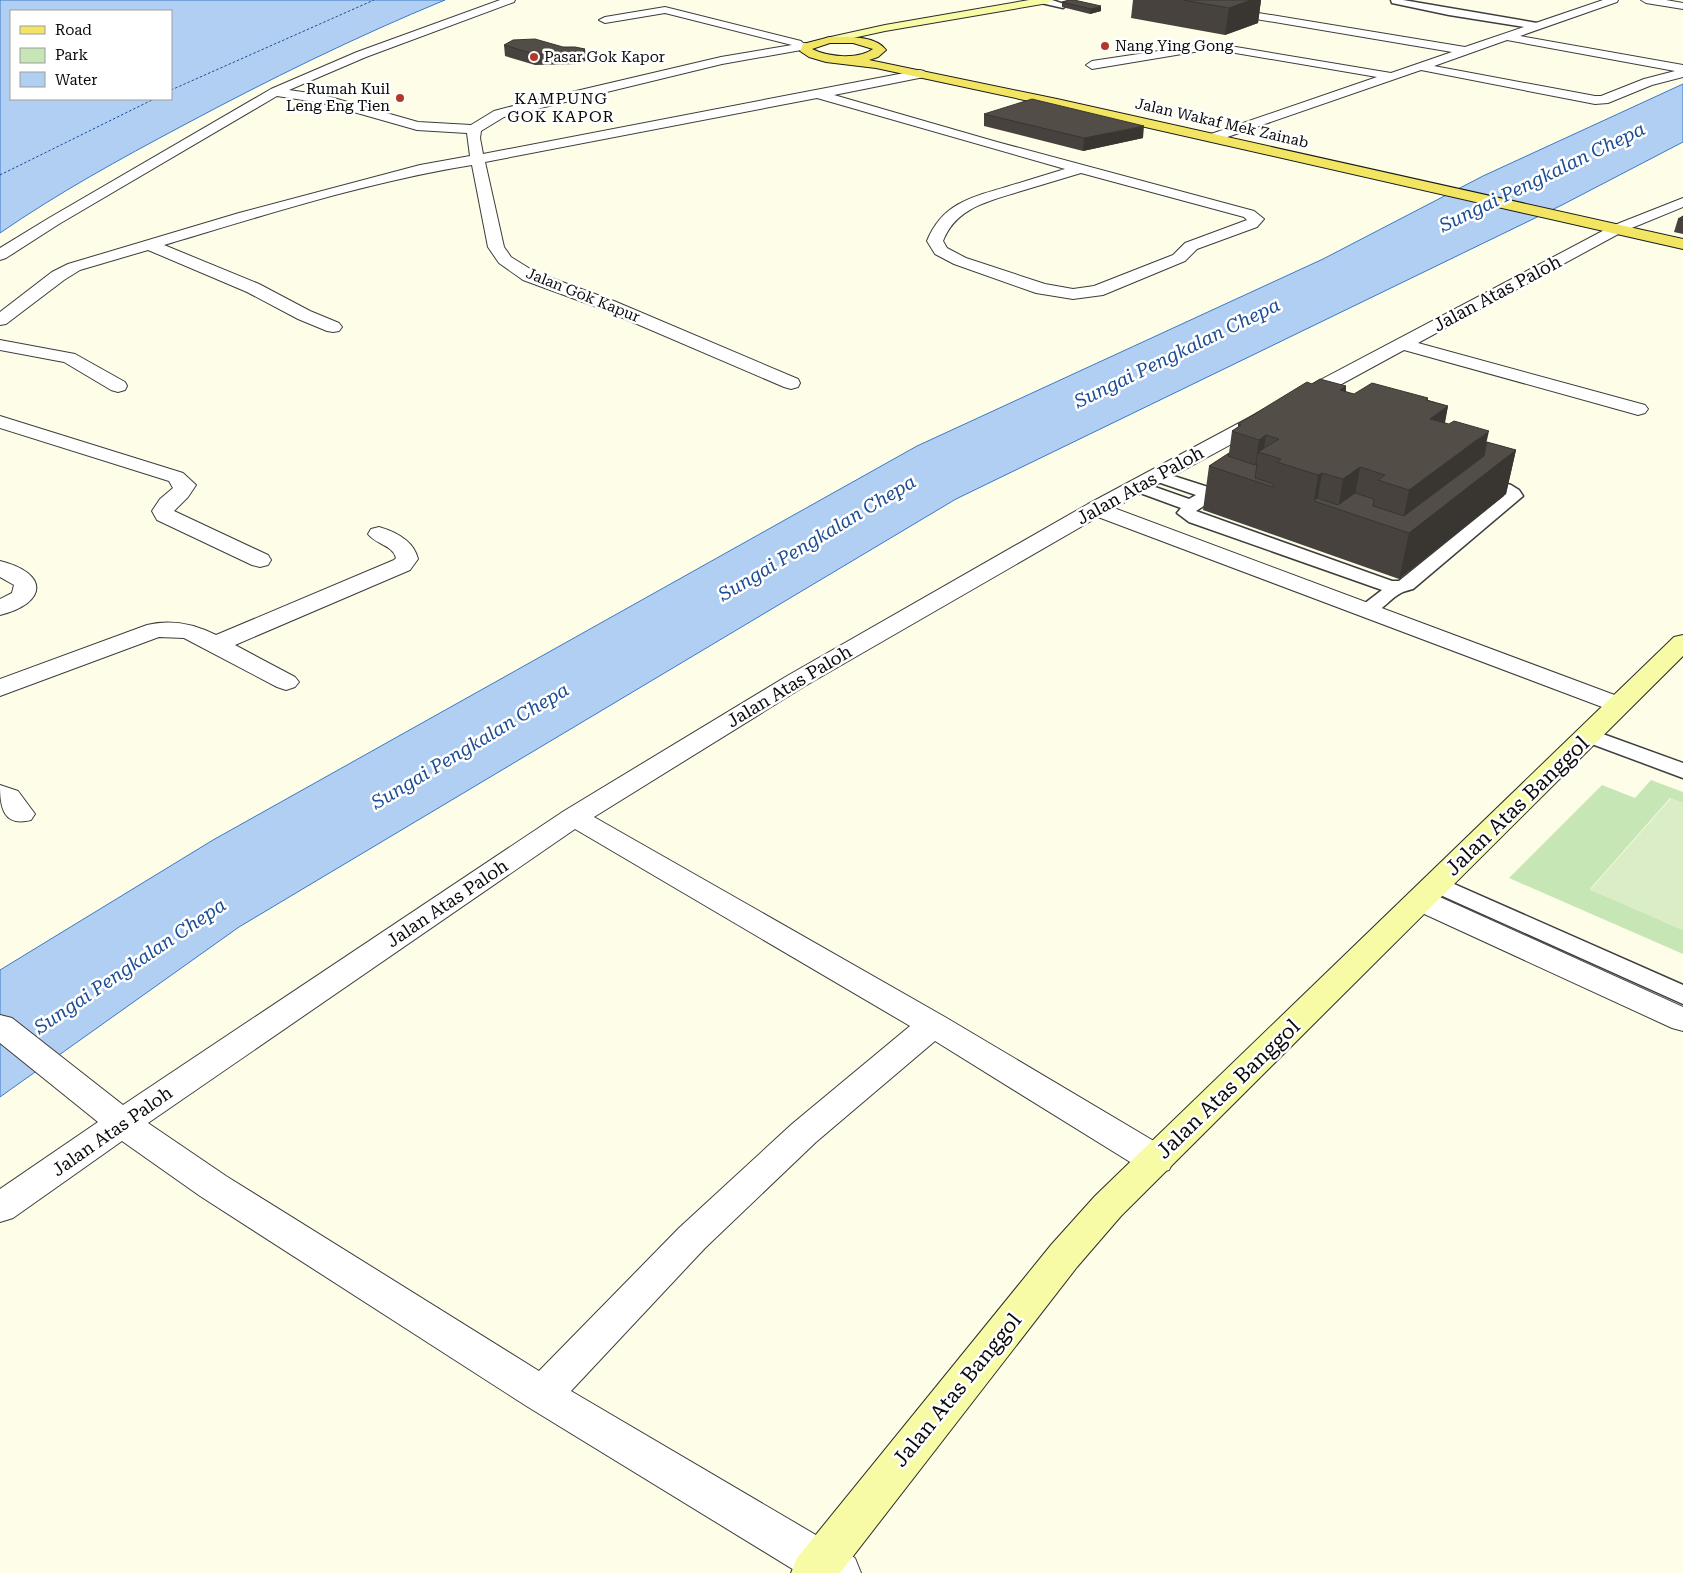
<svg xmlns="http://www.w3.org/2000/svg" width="1683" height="1573" viewBox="0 0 1683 1573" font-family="'Roboto Serif',serif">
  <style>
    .green { fill: #c6e6b5 }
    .pitch { fill: #daedc6 }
    .water { fill: #b0cff2; stroke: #3a79c6; fill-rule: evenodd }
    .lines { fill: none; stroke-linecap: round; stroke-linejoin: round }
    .ferry { stroke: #1b4c94; stroke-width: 1; stroke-dasharray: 2.5 2; stroke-linecap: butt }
    .lane-casing { stroke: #3d3d3d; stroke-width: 3 }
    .street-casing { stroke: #3d3d3d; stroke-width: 2 }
    .secondary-casing { stroke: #2c2c2c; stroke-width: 2 }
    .primary-casing { stroke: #1b1b1b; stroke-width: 2 }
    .lane { fill: #fff; fill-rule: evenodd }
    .street { fill: #fff; fill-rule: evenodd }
    .secondary { fill: #f7fba6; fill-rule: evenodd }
    .primary { fill: #f2e564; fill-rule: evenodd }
    .wall { fill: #47423d }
    .shaded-wall { fill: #393632 }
    .building { fill: #524d47; stroke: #393632 }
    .poi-dot { fill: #b2392a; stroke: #fff; stroke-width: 2 }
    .labels { text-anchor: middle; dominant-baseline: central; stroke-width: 5; stroke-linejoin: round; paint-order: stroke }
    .far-poi-label { font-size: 15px; fill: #0a0a0a; stroke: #fff; text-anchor: start }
    .far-street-label { font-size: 15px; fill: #0a0a0a; stroke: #fff }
    .far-neighbourhood-label { font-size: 16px; letter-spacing: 1px; fill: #0a0a0a; stroke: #fff }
    .street-label { font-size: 18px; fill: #0a0a0a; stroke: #fff }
    .water-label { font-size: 19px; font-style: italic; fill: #1b4c94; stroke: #fff }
    .near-street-label { font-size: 21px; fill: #0a0a0a; stroke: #fff }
  </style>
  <rect width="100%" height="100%" fill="#fefde8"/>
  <polygon class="green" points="1651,780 1683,792 1683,803 1670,798 1590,889 1683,930 1683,954 1509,878 1602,785 1635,798"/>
  <polygon class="pitch" points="1671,798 1683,803 1683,930 1590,890"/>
  <g class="water">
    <path d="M0,0H445C355,37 268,80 182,126C120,159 58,193 0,233ZM171,11V99H11V11Z"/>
    <polygon points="1683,84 1683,142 1562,205 956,499 239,927 0,1097 0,970 213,840 917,446 1323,259 1483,176"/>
  </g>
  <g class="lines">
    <g class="ferry">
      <polyline points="171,90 374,0"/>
      <polyline points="0,175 154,99"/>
    </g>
    <g class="lane-casing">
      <g id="lane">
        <polygon points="1040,0 1052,0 1067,5 1063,8 1041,3"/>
        <polygon points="1391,0 1403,0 1537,23 1542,26 1537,29 1449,15 1392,3"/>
        <path d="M1312,426L1511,485L1519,490L1523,496L1413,589C1409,590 1404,591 1401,593C1387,600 1378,619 1359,614L1356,610L1382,590L1189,522L1177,513L1181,508L1132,490L1129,486L1132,482L1138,481L1189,499L1196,495L1152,480L1149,476L1152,472L1158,471L1208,487L1299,429ZM1311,436L1499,493L1504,496L1399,581H1392L1196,511Z"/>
        <polygon points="1589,729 1683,763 1683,778 1581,740 1578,735 1581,730"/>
        <polygon points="1436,876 1683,985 1683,1004 1427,889 1424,884 1427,879"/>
      </g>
    </g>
    <g class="street-casing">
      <g id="street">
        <path d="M500,0H515L514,2L366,57L289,90L323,95L418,122L471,125L494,111L525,103L721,57L792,45L665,13L605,23L599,20L605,17L665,7L801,41L803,43L811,44L813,46L807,49L722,64L504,117L481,131L480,138L483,154L920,70L924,71L926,74L924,77L834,95L997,142L1254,211L1264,219L1257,227L1197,249L1185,261L1103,295L1073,299L1036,293L954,264L935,254L927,241C942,204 971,197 1006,187C1026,181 1045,175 1065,169L817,98L485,162L504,247L511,257L535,272L614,301L798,379L800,383L798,387L791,389L784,387L602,309L523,280L499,263L488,247L472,165C367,182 265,215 164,245L259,284L310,311L339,323L342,327L339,331L333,332L327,331L298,319L247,292L148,250L80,270L64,280L6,324L0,325V312L52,272L68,264L239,213L420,165L470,156L467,133L417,130L322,103L277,96L59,224L6,258L0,260V248L49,218L271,89L357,52ZM1081,173L1244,217L1247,220L1185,243L1173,255L1094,286L1073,289L1045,284L966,258L947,248L943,241C956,207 990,201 1021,191C1041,185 1061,179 1081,173Z"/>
        <path d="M1156,0H1180L1465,47L1603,0H1618L1617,2L1520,36L1683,65V77L1652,85L1608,103L1595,104L1421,70L1213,142L1206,138L1208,135L1377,77L1212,49L1092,69L1086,65L1092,61L1212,43L1391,73L1452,52L1161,3ZM1507,40L1675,71L1644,79L1601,96H1595L1434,66Z"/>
        <polygon points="1641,0 1666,0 1683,3 1683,9 1646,3"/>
        <path d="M1683,198V207L1622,232L1418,343L1645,405L1648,409L1645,413L1638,415L1631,413L1404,350L1114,508L1628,700L1632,705L1628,710L1619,713L1610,710L1098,517L805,686L594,817L945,1017L1169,1150L1174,1160L1169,1170L1156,1173L1143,1170L935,1041L816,1142L705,1248L571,1391L855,1558L861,1573H799L528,1407L200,1196L122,1141L13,1218L0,1222V1189L98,1122L0,1043V1015L12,1018L123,1105L564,811L787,676L1088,504L1256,414L1612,226ZM575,829L910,1026L792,1124L679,1228L539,1371L226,1176L148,1123Z"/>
        <polygon points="0,340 75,354 125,382 127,386 125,390 118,392 111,390 64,362 0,350"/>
        <polygon points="0,416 183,473 196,485 188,497 174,511 268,555 271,560 268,565 260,567 252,565 157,520 152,511 160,499 173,488 169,481 0,428"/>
        <path d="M379,527C396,532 414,541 418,559L410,570L235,645L295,677L299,682L295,687L286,690L277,687L184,638L159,637L0,696V679L147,625C172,619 194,624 216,635L394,560L396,558C393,545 375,544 368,534L371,529Z"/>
        <path d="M0,561C49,573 48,603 0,615V599L12,593L14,585L0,577Z"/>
        <path d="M0,785L18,791L35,814L31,820C3,827 0,807 0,785Z"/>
        <polygon points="1420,890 1431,893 1683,1007 1683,1031 1672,1028 1409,907 1405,900 1409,893"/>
      </g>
    </g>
    <g class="secondary-casing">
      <g id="secondary">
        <polygon points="1029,0 1053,0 1048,3 885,31 830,43 824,40 826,38 885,25"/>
        <polygon points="1683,635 1683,656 1121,1216 1077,1267 840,1573 791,1573 797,1558 1051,1245 1095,1196 1674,637"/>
      </g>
    </g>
    <g class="primary-casing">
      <path id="primary" d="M830,37C847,37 875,35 886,50L878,57L869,60L1057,99L1683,239V249L1057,107L876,68L826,62L809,57L800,51L803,44ZM830,43H853L873,49C858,60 828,57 812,49Z"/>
    </g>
    <use href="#lane" class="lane"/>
    <use href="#street" class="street"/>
    <use href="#secondary" class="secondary"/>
    <use href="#primary" class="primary"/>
  </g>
  <g class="wall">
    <polygon points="1069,0 1101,11 1090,14 1062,7 1062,2"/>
    <polygon points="1133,0 1261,0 1258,23 1225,35 1131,18"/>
    <polygon points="504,45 563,47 575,47 586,60 581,64 535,65 505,56"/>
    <polygon points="984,114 1143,138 1083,151 984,126"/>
    <polygon points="1683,216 1683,234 1674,232 1678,219"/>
    <polygon points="1312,384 1346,386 1346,392 1354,394 1428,398 1428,400 1448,406 1445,423 1487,442 1516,450 1506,494 1399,579 1203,510 1209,466 1229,453 1232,431 1238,427 1238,424"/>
  </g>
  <g class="shaded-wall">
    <polygon points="1251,0 1261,0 1258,23 1225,35 1229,8"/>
    <polygon points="1101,6 1101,11 1090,14 1091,9"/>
    <polygon points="585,49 586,60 581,64 580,53"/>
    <polygon points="1144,126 1143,138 1083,151 1084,138"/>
    <polygon points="1346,386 1341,416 1340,390"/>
    <polygon points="1448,406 1439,448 1430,419"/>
    <polygon points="1489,431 1478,480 1516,450 1506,494 1399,579 1409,533 1401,530 1409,490"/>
    <polygon points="1266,435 1263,454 1258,452 1254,481 1253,480 1259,440"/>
    <polygon points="1360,467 1352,513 1338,509 1343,479"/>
    <polygon points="1322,473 1317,502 1314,501 1318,475"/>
  </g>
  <g class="building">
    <polygon points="1069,0 1074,0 1101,6 1091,9 1062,2"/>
    <polygon points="1183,0 1251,0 1229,8"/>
    <polygon points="535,39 563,47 575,47 585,49 580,53 534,54 504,45 513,40"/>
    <polygon points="1032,99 1144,126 1084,138 984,114"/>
    <polygon points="1683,216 1683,220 1678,219"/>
    <polygon points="1320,379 1346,386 1340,390 1354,394 1372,383 1428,398 1426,400 1448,406 1430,419 1449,424 1454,421 1489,431 1409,490 1378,480 1385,475 1360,467 1343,479 1322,473 1318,475 1277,462 1281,459 1258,452 1279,439 1266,435 1259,440 1232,431 1241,425 1238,424 1307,382 1312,384"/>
    <polygon points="1487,442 1516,450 1409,533 1314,501 1317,498 1338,505 1355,493 1374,499 1373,506 1404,516 1484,456"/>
    <polygon points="1229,453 1228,456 1255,465 1257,464 1255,478 1274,484 1273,487 1209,466"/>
  </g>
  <g class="poi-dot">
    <circle cx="1105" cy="46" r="5"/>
    <circle cx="534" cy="57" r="5"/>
    <circle cx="400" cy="98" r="5"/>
  </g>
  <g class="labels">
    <g class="far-poi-label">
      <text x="1115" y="46">Nang Ying Gong</text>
      <text x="544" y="57">Pasar Gok Kapor</text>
      <text x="390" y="89" text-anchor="end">Rumah Kuil<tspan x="390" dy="17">Leng Eng Tien</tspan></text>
    </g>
    <g class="far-street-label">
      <text transform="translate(1222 123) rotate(13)">Jalan Wakaf Mek Zainab</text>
      <text transform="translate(583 295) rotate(22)">Jalan Gok Kapur</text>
    </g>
    <g class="far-neighbourhood-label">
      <text x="561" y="98">KAMPUNG<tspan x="561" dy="18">GOK KAPOR</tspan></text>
    </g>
    <g class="street-label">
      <text transform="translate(1497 293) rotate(-28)">Jalan Atas Paloh</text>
      <text transform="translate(1140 485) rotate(-29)">Jalan Atas Paloh</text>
      <text transform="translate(789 686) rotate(-31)">Jalan Atas Paloh</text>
      <text transform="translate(447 903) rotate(-34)">Jalan Atas Paloh</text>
      <text transform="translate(112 1131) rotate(-35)">Jalan Atas Paloh</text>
    </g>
    <g class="water-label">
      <text transform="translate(1542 177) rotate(-26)">Sungai Pengkalan Chepa</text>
      <text transform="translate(1177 353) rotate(-26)">Sungai Pengkalan Chepa</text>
      <text transform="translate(817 538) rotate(-31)">Sungai Pengkalan Chepa</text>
      <text transform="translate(470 746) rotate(-31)">Sungai Pengkalan Chepa</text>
      <text transform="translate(130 966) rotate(-34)">Sungai Pengkalan Chepa</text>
    </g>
    <g class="near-street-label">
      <text transform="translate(1517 806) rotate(-44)">Jalan Atas Banggol</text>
      <text transform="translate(1228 1089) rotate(-44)">Jalan Atas Banggol</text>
      <text transform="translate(957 1390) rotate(-51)">Jalan Atas Banggol</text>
    </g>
  </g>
  <rect x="10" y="10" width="162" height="90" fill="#ffffff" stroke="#9d9d9d"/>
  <rect x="20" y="26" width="25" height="8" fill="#f2e564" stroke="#9d9d9d"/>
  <text x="55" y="35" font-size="15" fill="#0a0a0a">Road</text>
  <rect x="20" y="48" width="25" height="15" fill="#c6e6b5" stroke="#9d9d9d"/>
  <text x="55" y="60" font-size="15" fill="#0a0a0a">Park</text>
  <rect x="20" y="72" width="25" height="15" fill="#b0cff2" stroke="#9d9d9d"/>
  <text x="55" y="85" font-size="15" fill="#0a0a0a">Water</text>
</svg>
